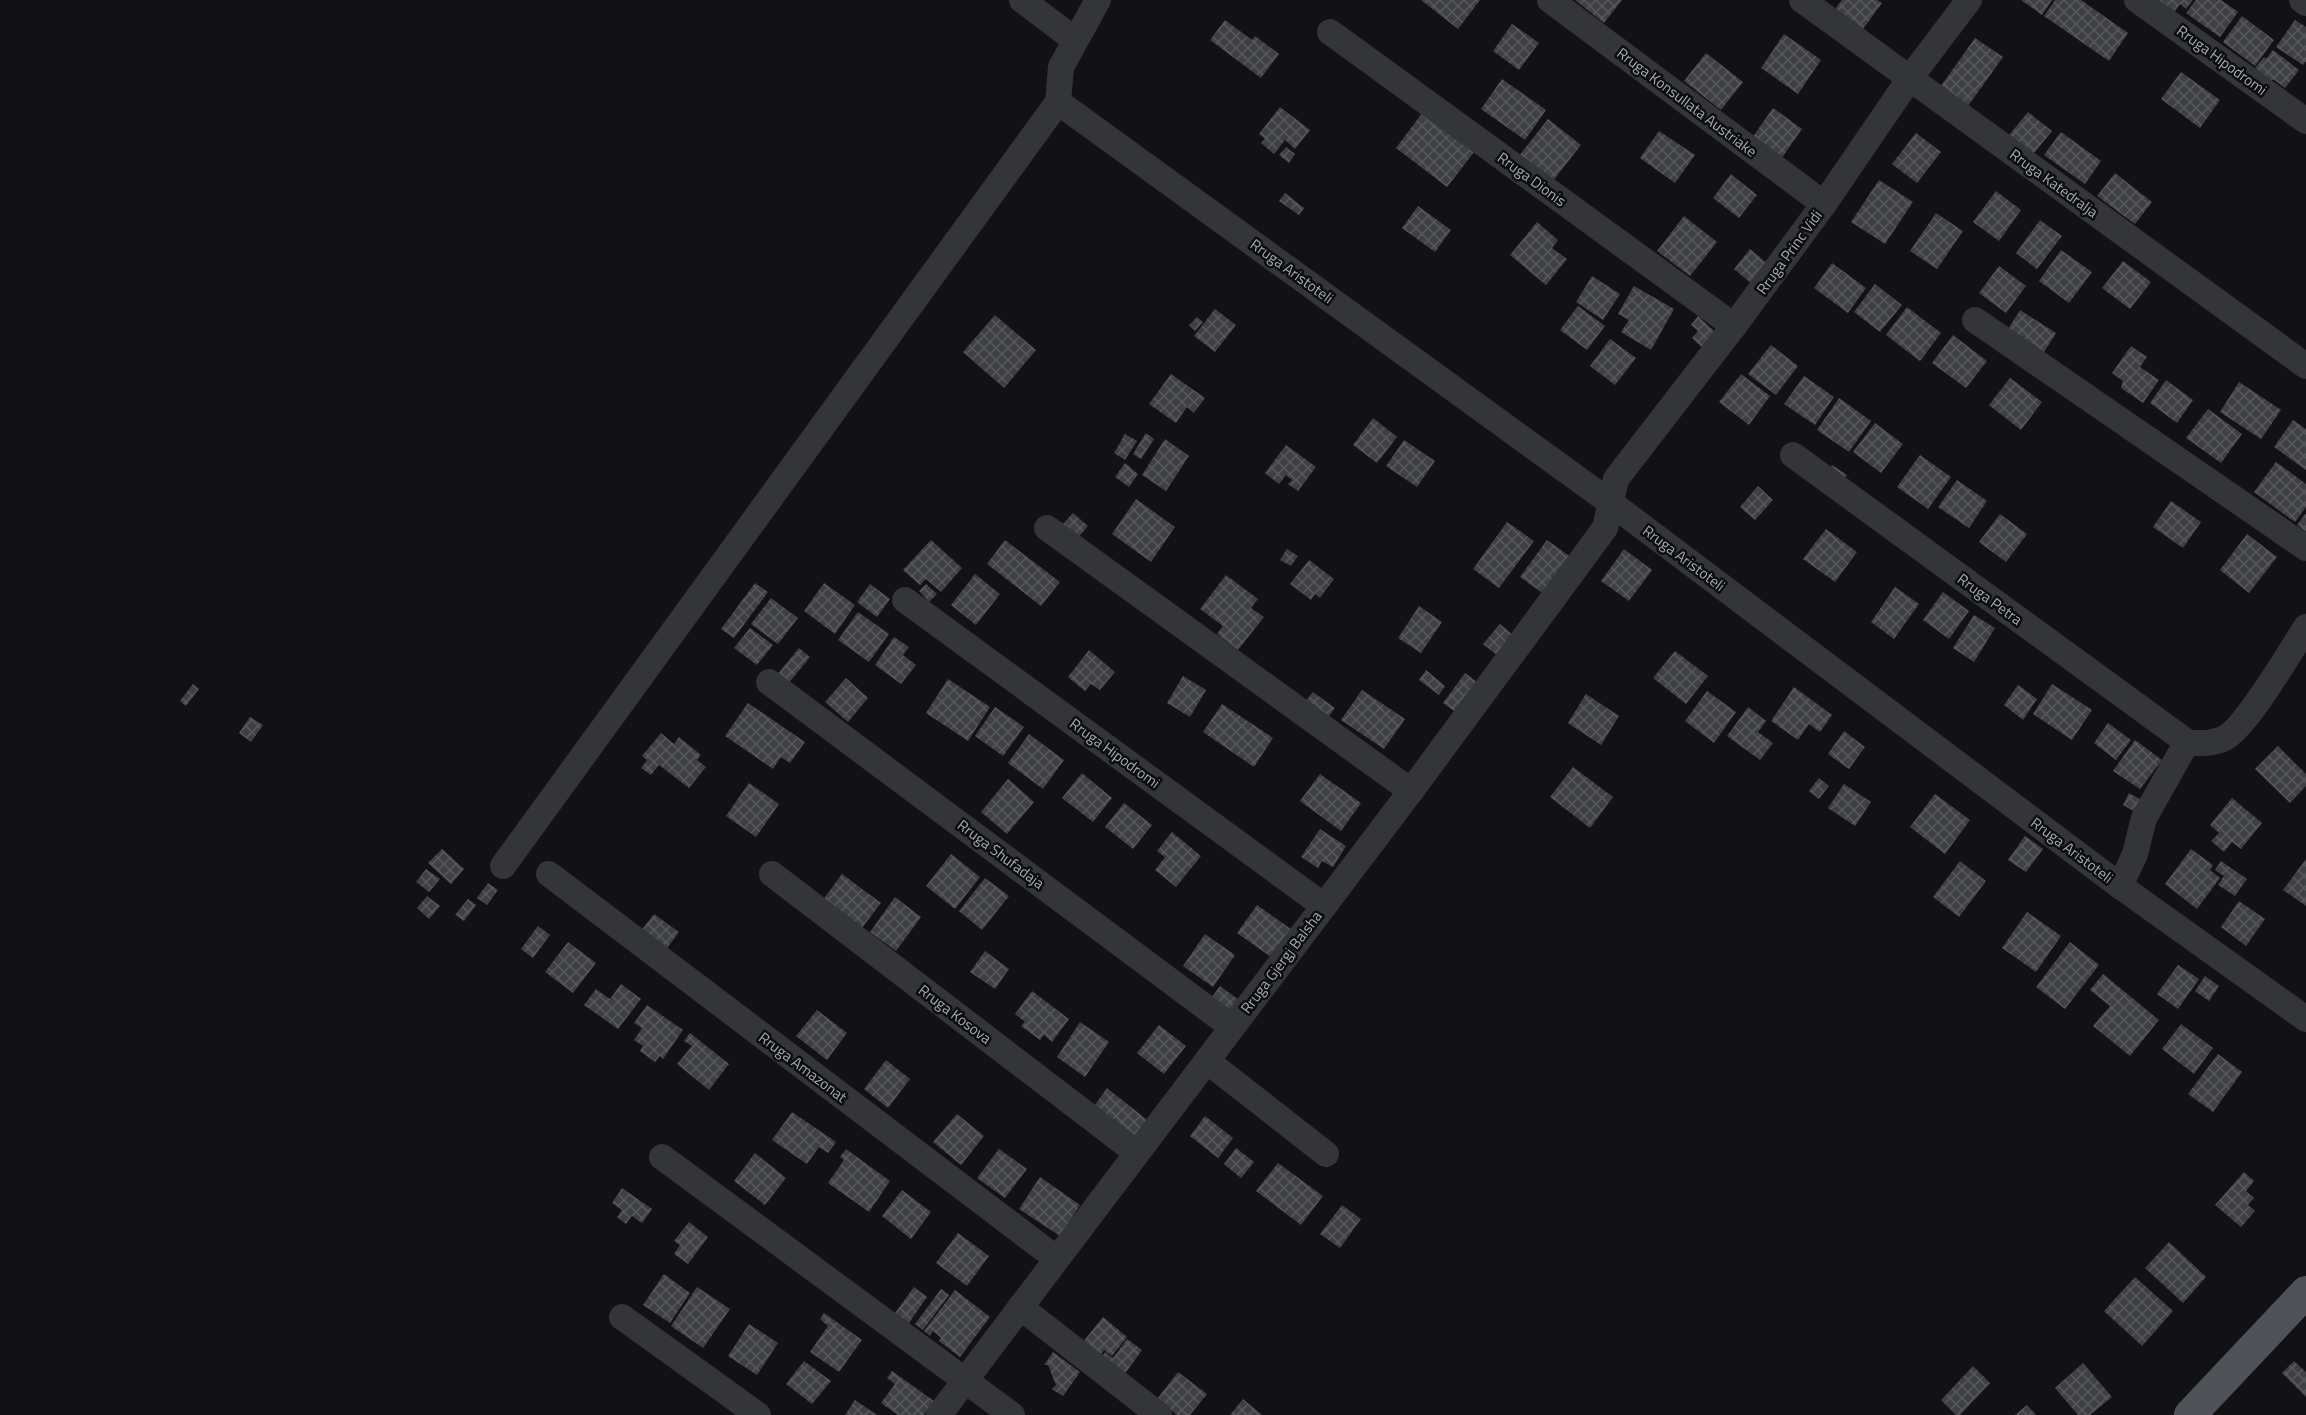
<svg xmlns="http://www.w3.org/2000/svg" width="2306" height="1415" viewBox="0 0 2306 1415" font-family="'Titillium Web',sans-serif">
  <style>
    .building { fill: url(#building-cross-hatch) }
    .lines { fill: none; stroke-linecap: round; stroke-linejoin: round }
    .minor { stroke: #333539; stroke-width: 26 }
    .major { stroke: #4f5258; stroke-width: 32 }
    .labels { text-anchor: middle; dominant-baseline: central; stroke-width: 5; stroke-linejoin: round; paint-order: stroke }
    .street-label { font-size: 15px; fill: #a3abb5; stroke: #0d0d0f }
  </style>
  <defs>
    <pattern id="building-cross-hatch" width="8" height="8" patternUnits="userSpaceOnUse" patternTransform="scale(1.5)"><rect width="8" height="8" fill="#3e4044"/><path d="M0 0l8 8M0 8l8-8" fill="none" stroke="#57595d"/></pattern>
  </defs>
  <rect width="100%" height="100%" fill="#121214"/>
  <g class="building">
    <polygon points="1421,0 1480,0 1458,29"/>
    <polygon points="1575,0 1622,0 1604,23"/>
    <polygon points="1842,0 1877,0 1882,3 1863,29 1835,9"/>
    <polygon points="2021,0 2052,0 2042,15"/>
    <polygon points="2055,0 2081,0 2128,33 2109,61 2044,16"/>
    <polygon points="2150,0 2193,0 2186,9 2180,4 2172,15"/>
    <polygon points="2196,0 2221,0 2238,12 2220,37 2186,13"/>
    <polygon points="2242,16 2274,40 2255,66 2223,42"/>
    <polygon points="1225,20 1252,40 1255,36 1279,54 1261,78 1210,40"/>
    <polygon points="2295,20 2306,27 2306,61 2303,65 2276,47"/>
    <polygon points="1512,24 1539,43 1519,70 1493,51"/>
    <polygon points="1784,34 1821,60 1798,94 1761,68"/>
    <polygon points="1975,38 2003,57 1968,106 1941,86"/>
    <polygon points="2273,50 2299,70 2285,88 2273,79 2270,84 2259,75 2261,73 2255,68 2264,57 2266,59"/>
    <polygon points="1706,53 1743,82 1721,110 1684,81"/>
    <polygon points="2181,72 2220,100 2200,128 2161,99"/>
    <polygon points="1502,79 1546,110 1525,140 1481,109"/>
    <polygon points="1280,107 1310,130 1295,149 1285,140 1274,154 1261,143 1265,139 1259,134"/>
    <polygon points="1773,108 1802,129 1781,159 1752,138"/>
    <polygon points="1423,112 1475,151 1447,187 1396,148"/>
    <polygon points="2028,112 2052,131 2030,158 2006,139"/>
    <polygon points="1548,119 1581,145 1552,182 1519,156"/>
    <polygon points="1659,131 1695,155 1675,183 1640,158"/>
    <polygon points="2061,132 2101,161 2085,184 2044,155"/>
    <polygon points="1916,133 1941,152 1917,183 1892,164"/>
    <polygon points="1286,147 1295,154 1289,163 1279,155"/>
    <polygon points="2115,173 2152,202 2135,224 2097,196"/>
    <polygon points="1731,174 1757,195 1739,218 1713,198"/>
    <polygon points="1879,180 1913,202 1885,244 1851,222"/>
    <polygon points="1996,191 2021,210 1999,241 1973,222"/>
    <polygon points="1285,193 1304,208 1299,215 1279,201"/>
    <polygon points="1418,206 1451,230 1435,252 1402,228"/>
    <polygon points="1936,213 1963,231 1937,269 1910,251"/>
    <polygon points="1684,216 1717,242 1690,276 1657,251"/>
    <polygon points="2040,220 2062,236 2037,269 2016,253"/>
    <polygon points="1537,222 1558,240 1552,248 1567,259 1546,285 1510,255"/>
    <polygon points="1750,249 1769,265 1753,285 1734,269"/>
    <polygon points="2061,250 2092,272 2069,303 2039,281"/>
    <polygon points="2123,261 2151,282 2130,309 2102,288"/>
    <polygon points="1832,263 1866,288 1848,313 1814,288"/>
    <polygon points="1999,266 2026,286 2006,313 1979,293"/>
    <polygon points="1592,276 1620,294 1603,320 1576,302"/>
    <polygon points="1875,284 1902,305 1880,332 1854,312"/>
    <polygon points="1634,286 1674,309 1651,350 1621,332 1629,320 1618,314"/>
    <polygon points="1578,306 1605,326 1587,350 1560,330"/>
    <polygon points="1907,307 1941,333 1920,361 1886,335"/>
    <polygon points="1215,309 1236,325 1215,352 1194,336"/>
    <polygon points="2020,310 2056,333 2039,360 2003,337"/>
    <polygon points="995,315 1036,350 1004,388 963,352"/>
    <polygon points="1698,316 1716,333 1703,348 1692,338 1698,331 1691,325"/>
    <polygon points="1197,317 1203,322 1195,331 1189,325"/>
    <polygon points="1953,335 1987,361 1966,388 1932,363"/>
    <polygon points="1610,339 1636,358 1615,385 1590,366"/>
    <polygon points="1771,345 1798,366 1776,395 1748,374"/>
    <polygon points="2131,346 2147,357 2140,367 2159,380 2143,403 2121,388 2123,381 2112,373"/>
    <polygon points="1171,374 1205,398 1194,413 1187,407 1176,423 1149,404"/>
    <polygon points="1741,374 1770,396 1749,425 1719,402"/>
    <polygon points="1804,376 1834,397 1815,425 1784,404"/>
    <polygon points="2010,378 2042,402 2021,430 1989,405"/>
    <polygon points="2166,380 2193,400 2177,423 2150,403"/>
    <polygon points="2239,382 2281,410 2261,439 2220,412"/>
    <polygon points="1839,398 1871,421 1849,452 1817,430"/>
    <polygon points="2208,409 2242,434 2221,463 2186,438"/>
    <polygon points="1373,418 1397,437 1377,463 1353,445"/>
    <polygon points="2293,420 2306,429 2306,470 2274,447"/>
    <polygon points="1875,423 1903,444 1881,473 1853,452"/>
    <polygon points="1146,433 1154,439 1141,459 1133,454"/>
    <polygon points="1125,434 1137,441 1125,460 1114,453"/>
    <polygon points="1165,439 1189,456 1166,491 1142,475"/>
    <polygon points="1404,440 1435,461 1417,487 1386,466"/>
    <polygon points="1286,445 1316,467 1298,491 1288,484 1292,480 1286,475 1279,484 1265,473"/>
    <polygon points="1920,455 1951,477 1928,509 1897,487"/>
    <polygon points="2276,462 2306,484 2306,507 2295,522 2254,492"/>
    <polygon points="1125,463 1138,474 1129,487 1115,477"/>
    <polygon points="1832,465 1847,475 1838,487 1823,477"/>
    <polygon points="1957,480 1987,501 1969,528 1938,507"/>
    <polygon points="1758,486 1773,500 1755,520 1740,507"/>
    <polygon points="1136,499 1175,527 1151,562 1112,534"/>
    <polygon points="2171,501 2201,522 2183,548 2153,527"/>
    <polygon points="1073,513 1088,526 1076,540 1061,526"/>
    <polygon points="2306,513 2306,532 2297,525"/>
    <polygon points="2000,514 2027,534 2006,562 1979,542"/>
    <polygon points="1507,522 1534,541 1499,588 1473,569"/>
    <polygon points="1826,529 1857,552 1835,582 1803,559"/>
    <polygon points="2247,534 2277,557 2249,593 2220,570"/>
    <polygon points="931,540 962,568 941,592 926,579 920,585 903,570"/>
    <polygon points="1005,540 1060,582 1041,606 987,564"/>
    <polygon points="1547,540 1575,560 1548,597 1520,577"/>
    <polygon points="1287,549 1298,556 1291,566 1280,560"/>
    <polygon points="1624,549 1652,570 1629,601 1601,581"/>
    <polygon points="1309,560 1334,579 1320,598 1315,594 1311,600 1290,584"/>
    <polygon points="975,574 1000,594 976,625 951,605"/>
    <polygon points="1226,575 1258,599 1251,608 1264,617 1238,650 1217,634 1223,626 1200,609"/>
    <polygon points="755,583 768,592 734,638 721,629"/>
    <polygon points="824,583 855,605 835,634 804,611"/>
    <polygon points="870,584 890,599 877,617 857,602"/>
    <polygon points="926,584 937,594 929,602 919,591"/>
    <polygon points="1895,587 1919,604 1894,639 1871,622"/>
    <polygon points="1943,592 1969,611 1949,639 1923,620"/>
    <polygon points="771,598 798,618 778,644 751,624"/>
    <polygon points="1419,606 1442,622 1421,653 1398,638"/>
    <polygon points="858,612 889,634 869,662 838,640"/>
    <polygon points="1974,615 1995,628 1974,662 1953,648"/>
    <polygon points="1500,624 1514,636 1498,656 1483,644"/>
    <polygon points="750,628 773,645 757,665 734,648"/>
    <polygon points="894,637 909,647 903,655 916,665 901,684 875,665"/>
    <polygon points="799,648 810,657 788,684 777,675"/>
    <polygon points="1089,650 1115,672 1100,690 1091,684 1085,691 1068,677"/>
    <polygon points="1675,651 1708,676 1686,704 1653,678"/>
    <polygon points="1426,670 1445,686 1439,695 1419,680"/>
    <polygon points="1465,673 1480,684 1458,714 1443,703"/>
    <polygon points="1183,676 1206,690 1190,717 1167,703"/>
    <polygon points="846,678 868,698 848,722 825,702"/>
    <polygon points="948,679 990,707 968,741 926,713"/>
    <polygon points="193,684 199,689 186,706 180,701"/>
    <polygon points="2052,684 2092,710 2072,740 2033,714"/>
    <polygon points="2018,685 2037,699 2023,720 2004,705"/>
    <polygon points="1794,687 1832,715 1820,732 1809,724 1798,740 1771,721"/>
    <polygon points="1362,690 1405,719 1384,749 1341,720"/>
    <polygon points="1707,691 1736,712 1714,743 1685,721"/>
    <polygon points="1313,692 1335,708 1326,720 1304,703"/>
    <polygon points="1586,694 1619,716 1601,745 1568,723"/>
    <polygon points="748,703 805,742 790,763 781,757 773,769 725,736"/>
    <polygon points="1222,704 1273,738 1254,767 1203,732"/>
    <polygon points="995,707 1024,727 1003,756 975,736"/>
    <polygon points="1748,707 1766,721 1758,732 1773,743 1760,760 1727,736"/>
    <polygon points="250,717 263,725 251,742 239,733"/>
    <polygon points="2108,723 2131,740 2116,760 2094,743"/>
    <polygon points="1844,731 1865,747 1849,769 1828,754"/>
    <polygon points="661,733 674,744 679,737 701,755 697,760 706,767 689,788 659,765 651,775 641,768 647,760 642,756"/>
    <polygon points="1029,734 1064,760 1043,789 1008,763"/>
    <polygon points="2135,740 2162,760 2140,789 2113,771"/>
    <polygon points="2278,746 2306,774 2306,786 2290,803 2255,769"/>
    <polygon points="1573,767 1613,797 1590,828 1550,797"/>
    <polygon points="1082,773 1112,798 1093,822 1062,798"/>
    <polygon points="1320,774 1361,803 1341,831 1300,801"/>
    <polygon points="1819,778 1829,786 1819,799 1809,791"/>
    <polygon points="1008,779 1034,802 1007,834 981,812"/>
    <polygon points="749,783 779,804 756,837 726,816"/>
    <polygon points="1844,784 1871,802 1855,826 1828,808"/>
    <polygon points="2129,793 2145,802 2139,814 2123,805"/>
    <polygon points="1935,794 1970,820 1945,854 1910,827"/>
    <polygon points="2232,798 2262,823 2241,849 2232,842 2224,852 2211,841 2219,833 2210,825"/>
    <polygon points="1124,803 1152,825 1133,849 1105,827"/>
    <polygon points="1320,829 1346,846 1333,867 1322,861 1318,868 1301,857"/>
    <polygon points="1172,832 1201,856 1176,887 1155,870 1165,857 1157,851"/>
    <polygon points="2025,836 2043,849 2026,872 2008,860"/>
    <polygon points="442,849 464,869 451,884 428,863"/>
    <polygon points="2191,849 2213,865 2210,870 2220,878 2197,909 2165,884"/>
    <polygon points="951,854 980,877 955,909 926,886"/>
    <polygon points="2306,859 2306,906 2283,890"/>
    <polygon points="1960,861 1986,881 1959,917 1933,897"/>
    <polygon points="2221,861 2247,879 2235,896 2218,885 2224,876 2215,870"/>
    <polygon points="426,869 440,879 429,892 416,882"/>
    <polygon points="842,874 881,903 858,933 820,904"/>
    <polygon points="985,878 1009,896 982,930 959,911"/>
    <polygon points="488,883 498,890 487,905 477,898"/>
    <polygon points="427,896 440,906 429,919 417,908"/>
    <polygon points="895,897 921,917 896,951 870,932"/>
    <polygon points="468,899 476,905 464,921 455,915"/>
    <polygon points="2239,901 2265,919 2246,946 2221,927"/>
    <polygon points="1257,905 1295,932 1275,960 1237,933"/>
    <polygon points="2027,912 2061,936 2036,972 2002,948"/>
    <polygon points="654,914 679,932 662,955 637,936"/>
    <polygon points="538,926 550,935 533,958 521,949"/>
    <polygon points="1205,934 1235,955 1213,987 1183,966"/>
    <polygon points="568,942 596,963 573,993 545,972"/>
    <polygon points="2070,942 2099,965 2065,1009 2036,987"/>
    <polygon points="985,951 1009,969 995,989 970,972"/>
    <polygon points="2178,965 2199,979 2178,1009 2157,994"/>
    <polygon points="2103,974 2159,1020 2130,1056 2093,1026 2110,1006 2090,990"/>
    <polygon points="2205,976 2219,986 2209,1001 2195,991"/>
    <polygon points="621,984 641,999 618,1029 584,1005 596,989 610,999"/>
    <polygon points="1220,986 1242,1002 1231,1017 1209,1001"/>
    <polygon points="1032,991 1069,1019 1052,1042 1044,1035 1040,1040 1021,1026 1025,1022 1015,1014"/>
    <polygon points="647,1005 683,1030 663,1059 660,1056 655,1062 640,1051 643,1046 634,1040 642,1028 634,1023"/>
    <polygon points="817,1010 847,1033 827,1060 796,1036"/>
    <polygon points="1080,1022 1109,1042 1085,1077 1057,1057"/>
    <polygon points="2181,1024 2213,1048 2194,1074 2162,1049"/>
    <polygon points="1159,1025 1186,1046 1164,1074 1137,1053"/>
    <polygon points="690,1033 729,1064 709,1090 677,1064 692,1046 684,1041"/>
    <polygon points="2218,1054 2242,1072 2213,1112 2188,1094"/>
    <polygon points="886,1060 910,1079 888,1108 864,1089"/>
    <polygon points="1107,1088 1151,1123 1136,1143 1092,1109"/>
    <polygon points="792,1112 836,1142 828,1153 819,1147 807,1164 772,1140"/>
    <polygon points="957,1114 984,1136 961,1165 933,1142"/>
    <polygon points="1205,1116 1233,1138 1218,1158 1190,1136"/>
    <polygon points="1236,1148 1254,1162 1241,1178 1224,1164"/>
    <polygon points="846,1149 890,1181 869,1212 828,1183 844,1160 840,1157"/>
    <polygon points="999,1149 1027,1169 1005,1198 977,1178"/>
    <polygon points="755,1153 786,1178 765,1205 734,1181"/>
    <polygon points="1278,1163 1323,1196 1301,1225 1256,1191"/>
    <polygon points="2244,1172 2254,1181 2246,1191 2254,1198 2248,1205 2255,1211 2241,1227 2215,1205"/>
    <polygon points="1040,1177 1080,1205 1060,1236 1019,1209"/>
    <polygon points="622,1188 652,1209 642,1223 632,1216 626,1224 617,1217 622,1210 612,1203"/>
    <polygon points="902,1190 931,1212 911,1239 882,1216"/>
    <polygon points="1342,1205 1361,1219 1340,1248 1320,1234"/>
    <polygon points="689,1222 708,1237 688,1264 674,1254 680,1245 674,1241"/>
    <polygon points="958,1233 989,1256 967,1286 936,1263"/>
    <polygon points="2169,1242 2206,1277 2183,1303 2145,1268"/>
    <polygon points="664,1274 690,1293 670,1323 643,1305"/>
    <polygon points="2135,1277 2173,1311 2142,1346 2104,1311"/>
    <polygon points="697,1287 730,1309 703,1348 671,1326"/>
    <polygon points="914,1287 927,1297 909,1323 895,1313"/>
    <polygon points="941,1289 949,1295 923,1330 915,1324"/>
    <polygon points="955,1290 990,1317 960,1357 939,1341 941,1338 933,1331 930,1336 924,1331"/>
    <polygon points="824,1313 862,1340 839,1372 810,1352 828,1326 820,1319"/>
    <polygon points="1103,1317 1127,1337 1112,1356 1104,1350 1099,1357 1082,1343"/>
    <polygon points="749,1324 778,1343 757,1375 728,1356"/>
    <polygon points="1127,1339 1142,1350 1121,1379 1098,1362 1105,1352 1113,1358"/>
    <polygon points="1053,1352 1080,1372 1063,1396 1052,1389 1056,1385 1048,1365 1044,1365"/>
    <polygon points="804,1361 831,1381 812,1404 786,1384"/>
    <polygon points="2294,1361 2306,1372 2306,1397 2282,1373"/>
    <polygon points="2083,1363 2112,1397 2090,1415 2078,1415 2055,1388"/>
    <polygon points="1973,1366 1990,1383 1960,1415 1956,1415 1941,1400"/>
    <polygon points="892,1371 934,1401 924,1415 898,1415 881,1403 895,1384 887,1378"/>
    <polygon points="1178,1372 1207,1394 1190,1415 1177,1415 1157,1399"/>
    <polygon points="1243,1399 1262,1415 1230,1415"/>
    <polygon points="855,1400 877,1415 845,1415"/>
    <polygon points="2027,1405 2036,1415 2015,1415"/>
  </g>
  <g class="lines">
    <g class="minor">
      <polyline points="1022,0 1075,40"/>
      <polyline points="1550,0 1824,204"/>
      <polyline points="1802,0 2306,366"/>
      <polyline points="2137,0 2306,121"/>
      <polyline points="2302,0 2306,3"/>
      <polyline points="1330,32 1734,326"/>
      <polyline points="1058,102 1611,503 2120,886 2306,1019"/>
      <polyline points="1975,320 2306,548"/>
      <polyline points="1793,455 2187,742"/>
      <polyline points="1047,528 1411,791"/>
      <polyline points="905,600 1324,906"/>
      <polyline points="769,682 1232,1027"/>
      <polyline points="503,866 1058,102 1061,67 1098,0"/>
      <polyline points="549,874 1057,1259"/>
      <polyline points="772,874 1137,1153"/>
      <path d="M2120,886L2135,854L2144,818L2187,742C2200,744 2211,744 2223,739C2245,730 2291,650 2306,627"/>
      <polyline points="1207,1061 1326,1154"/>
      <polyline points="662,1157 1012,1415"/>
      <polyline points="1020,1307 1159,1415"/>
      <polyline points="622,1317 758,1415"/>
      <polyline points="939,1415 1411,791 1605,528 1616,479 1734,326 1824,204 1910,78 1969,0"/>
    </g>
    <polyline class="major" points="2190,1415 2306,1292"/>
  </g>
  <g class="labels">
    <g class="street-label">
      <text transform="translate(2222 60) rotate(36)">Rruga Hipodromi</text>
      <text transform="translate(1687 102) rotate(37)">Rruga Konsullata Austriake</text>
      <text transform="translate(1532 179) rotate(36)">Rruga Dionis</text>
      <text transform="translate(2054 183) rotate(36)">Rruga Katedralja</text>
      <text transform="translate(1789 252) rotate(-54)">Rruga Princ Vidi</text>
      <text transform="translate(1292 271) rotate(36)">Rruga Aristoteli</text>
      <text transform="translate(1684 558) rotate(37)">Rruga Aristoteli</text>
      <text transform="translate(1990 599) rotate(36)">Rruga Petra</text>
      <text transform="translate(1115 753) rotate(36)">Rruga Hipodromi</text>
      <text transform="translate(2072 850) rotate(37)">Rruga Aristoteli</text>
      <text transform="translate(1001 854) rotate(37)">Rruga Shufadaja</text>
      <text transform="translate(1281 962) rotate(-53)">Rruga Gjergj Balsha</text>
      <text transform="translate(955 1014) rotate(37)">Rruga Kosova</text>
      <text transform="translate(803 1067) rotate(37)">Rruga Amazonat</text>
    </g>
  </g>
</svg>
